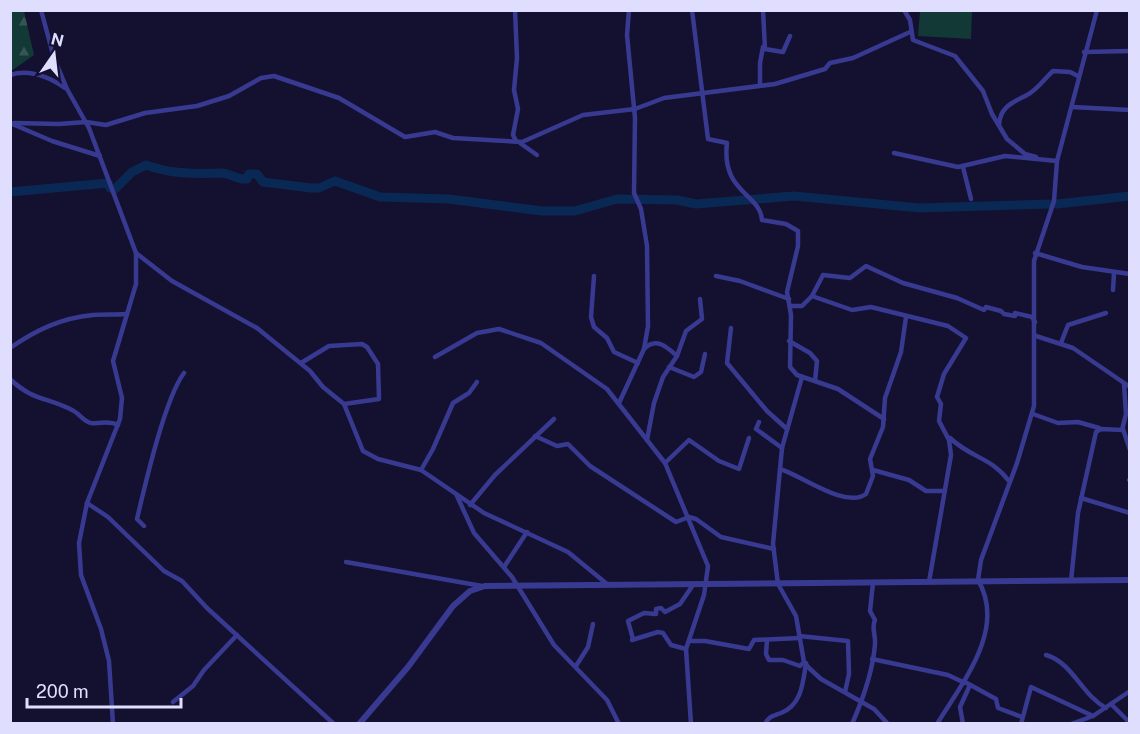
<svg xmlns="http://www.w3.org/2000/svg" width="1140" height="734" viewBox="0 0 1140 734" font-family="'Public Sans',sans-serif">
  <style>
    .grass { fill: #123936 }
    .forest { fill: url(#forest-firs) }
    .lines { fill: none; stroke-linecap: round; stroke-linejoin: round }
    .river { stroke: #092954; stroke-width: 9 }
    .minor { stroke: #383a91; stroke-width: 4.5 }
    .tertiary { stroke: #383a91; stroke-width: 6 }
  </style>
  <defs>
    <pattern id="forest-firs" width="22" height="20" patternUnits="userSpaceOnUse" patternTransform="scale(1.5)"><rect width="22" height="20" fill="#123936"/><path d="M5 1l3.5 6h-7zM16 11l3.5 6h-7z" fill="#345554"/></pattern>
  </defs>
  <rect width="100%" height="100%" fill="#14102f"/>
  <polygon class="grass" points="920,11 972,11 971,39 918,36"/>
  <polygon class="forest" points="11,10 24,11 34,55 11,71"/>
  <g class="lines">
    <g class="river">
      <path d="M115,189L132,172L146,165C170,174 195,174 221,173C231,173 236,180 247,179L249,174H257L263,182L311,188H319L335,181L380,197L449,199L542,211H575L617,199L677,200L696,204L794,196L920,208L1049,204"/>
      <polyline points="10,192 108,183 110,188"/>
      <polyline points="1057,204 1130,196"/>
    </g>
    <g class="minor">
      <polyline points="41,10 54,58 67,89 89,128 136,253 172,281 257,328 310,371 323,387 344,404 363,451 378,459 421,470 484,513 568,552 607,584"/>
      <polyline points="515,10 517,58 514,90 518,109 513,135 516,141"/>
      <path d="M692,10L708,139L727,143C721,193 760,193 762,220L786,224L798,231V246L787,292L791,315L790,367L797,375L838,389L884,419"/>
      <polyline points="763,10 765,49 783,52 790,36"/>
      <polyline points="904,10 910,20 913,40 955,56 983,91 992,114 1007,139 1025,154 1036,157"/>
      <polyline points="1084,52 1130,51"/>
      <path d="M10,75C29,69 49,77 65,88"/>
      <polyline points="760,85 760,63 763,47"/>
      <polyline points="1072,107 1130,110"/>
      <polyline points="10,123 52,141 100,156"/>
      <polyline points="14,123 59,124 86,122 106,125 145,113 197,106 229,96 261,78 274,76 339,98 405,137 435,132 453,138 522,142 583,115 635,109 664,98 775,84 825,69 830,63 853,58 910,32"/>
      <path d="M999,125C1000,106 1014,102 1027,95C1037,90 1045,78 1053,71L1070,72L1078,76"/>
      <polyline points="520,143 537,155"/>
      <polyline points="894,153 958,167 1005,156 1057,161"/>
      <polyline points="963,167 971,199"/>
      <polyline points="1035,253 1082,267 1130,274"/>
      <polyline points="594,276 591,317 594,327 607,338 614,352 638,363"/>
      <polyline points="716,276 740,281 789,299"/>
      <polyline points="1113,290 1114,273"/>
      <polyline points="812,296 852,310 871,307 948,326 966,338 944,374 937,397 941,404 939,421 949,440 951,455 929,582"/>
      <polyline points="790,306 802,306 812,296 823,275 850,278 866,266 903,283 957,298 984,310 986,307 1001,311 1004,314 1015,316 1015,313 1032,317 1035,322"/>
      <polyline points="731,328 727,363 767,411 787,429"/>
      <polyline points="1036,336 1073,348 1130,387"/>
      <polyline points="789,341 810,353 817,361 815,381"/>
      <polyline points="1061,343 1068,325 1106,313"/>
      <path d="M10,348C36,330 61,318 93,315C104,314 115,315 126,314"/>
      <path d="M644,349C656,337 666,346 677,356"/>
      <polyline points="435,357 477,333 499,329 541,343 607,389 665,463 708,566 704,595 686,649 691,724"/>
      <polyline points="301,363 329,346 362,344 367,347 378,364 379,399 344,404"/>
      <polyline points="669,367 694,377 701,372 705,354"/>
      <polyline points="802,377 782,448 773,544 778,584 796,616 804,662 809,668 821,679 874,709 888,724"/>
      <path d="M10,379C33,401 47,397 72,410C79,413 84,422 91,423C102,424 108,420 118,425"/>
      <polyline points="619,403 644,349 648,326 647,246 641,209 634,193 635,118 627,35 629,10"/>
      <polyline points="1033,414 1058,423 1078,422 1099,428"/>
      <polyline points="759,422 756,429 782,448"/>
      <polyline points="1123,429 1130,450"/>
      <polyline points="535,436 557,446 568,444 590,466 676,522 689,517 696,519 721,537 774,549"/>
      <path d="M950,438C971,458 991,457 1009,481"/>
      <polyline points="647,440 654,403 663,377 677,356 686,331 702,319 700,299"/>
      <polyline points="665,463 689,440 719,461 739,469 749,438"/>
      <path d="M780,469C801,475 845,509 866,494L873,476L870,459L883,427L885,398L901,352L906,317"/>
      <polyline points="421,470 433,449 453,403 469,393 477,382"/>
      <polyline points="873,470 909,480 926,491 945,491"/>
      <polyline points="1129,480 1130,479"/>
      <polyline points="457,496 474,533 512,577 554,645 607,700 619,724"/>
      <polyline points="1081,498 1130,513"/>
      <polyline points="87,503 108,517 164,571 182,581 207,608 334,724"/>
      <polyline points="470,505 495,475 554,419"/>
      <path d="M144,526L137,519C145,485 165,398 184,373"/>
      <polyline points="346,562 482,586"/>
      <polyline points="504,567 527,532"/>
      <polyline points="1071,581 1078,513 1096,432 1101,429 1122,430 1126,414 1124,384"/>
      <polyline points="799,636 848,641 849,674 845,692"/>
      <polyline points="633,639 628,621 644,613 656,614 656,609 661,608 665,612 680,604 693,585"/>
      <polyline points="632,640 658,632 663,633 671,645 686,649"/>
      <polyline points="767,640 766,654 769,660 783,660 800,666 804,662"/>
      <polyline points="689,641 705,641 749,649 754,640 800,638"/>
      <path d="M1046,655C1072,662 1082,695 1106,708"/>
      <polyline points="872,659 948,675 965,683"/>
      <polyline points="576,666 588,647 593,624"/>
      <polyline points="965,682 996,699 998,708 1022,717"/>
      <polyline points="173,702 193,686 204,670 237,635"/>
      <polyline points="1111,704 1130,723"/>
      <polyline points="113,724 109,661 101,629 81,575 79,543 87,503 120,419 122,398 113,361 136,284 136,253"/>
      <path d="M765,724C769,716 773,716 781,713C802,705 803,682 806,663"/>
      <path d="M852,724C863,699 873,671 875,644C876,635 871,628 875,620L870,611L873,583"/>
      <path d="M937,724C962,683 1007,629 978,580L981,560L1017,463L1034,406V261L1054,201L1057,161L1097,10"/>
      <polyline points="963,724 960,707 970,685"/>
      <polyline points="1021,724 1031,687 1093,716"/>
      <polyline points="1071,724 1093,716 1130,691"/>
    </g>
    <polyline class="tertiary" points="359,724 408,667 453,606 470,591 485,586 1130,580"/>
  </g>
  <rect width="1140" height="734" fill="none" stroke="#e0deff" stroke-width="24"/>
  <g transform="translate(54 54) rotate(14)" stroke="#14102f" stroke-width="4.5" paint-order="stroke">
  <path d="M0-4.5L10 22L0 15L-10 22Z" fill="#e0deff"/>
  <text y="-9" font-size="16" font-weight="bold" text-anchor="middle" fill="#e0deff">N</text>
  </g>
  <path d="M27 698v9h154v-9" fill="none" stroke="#e0deff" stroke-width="3"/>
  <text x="36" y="698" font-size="18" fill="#e0deff" stroke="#14102f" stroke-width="4.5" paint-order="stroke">200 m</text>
</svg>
